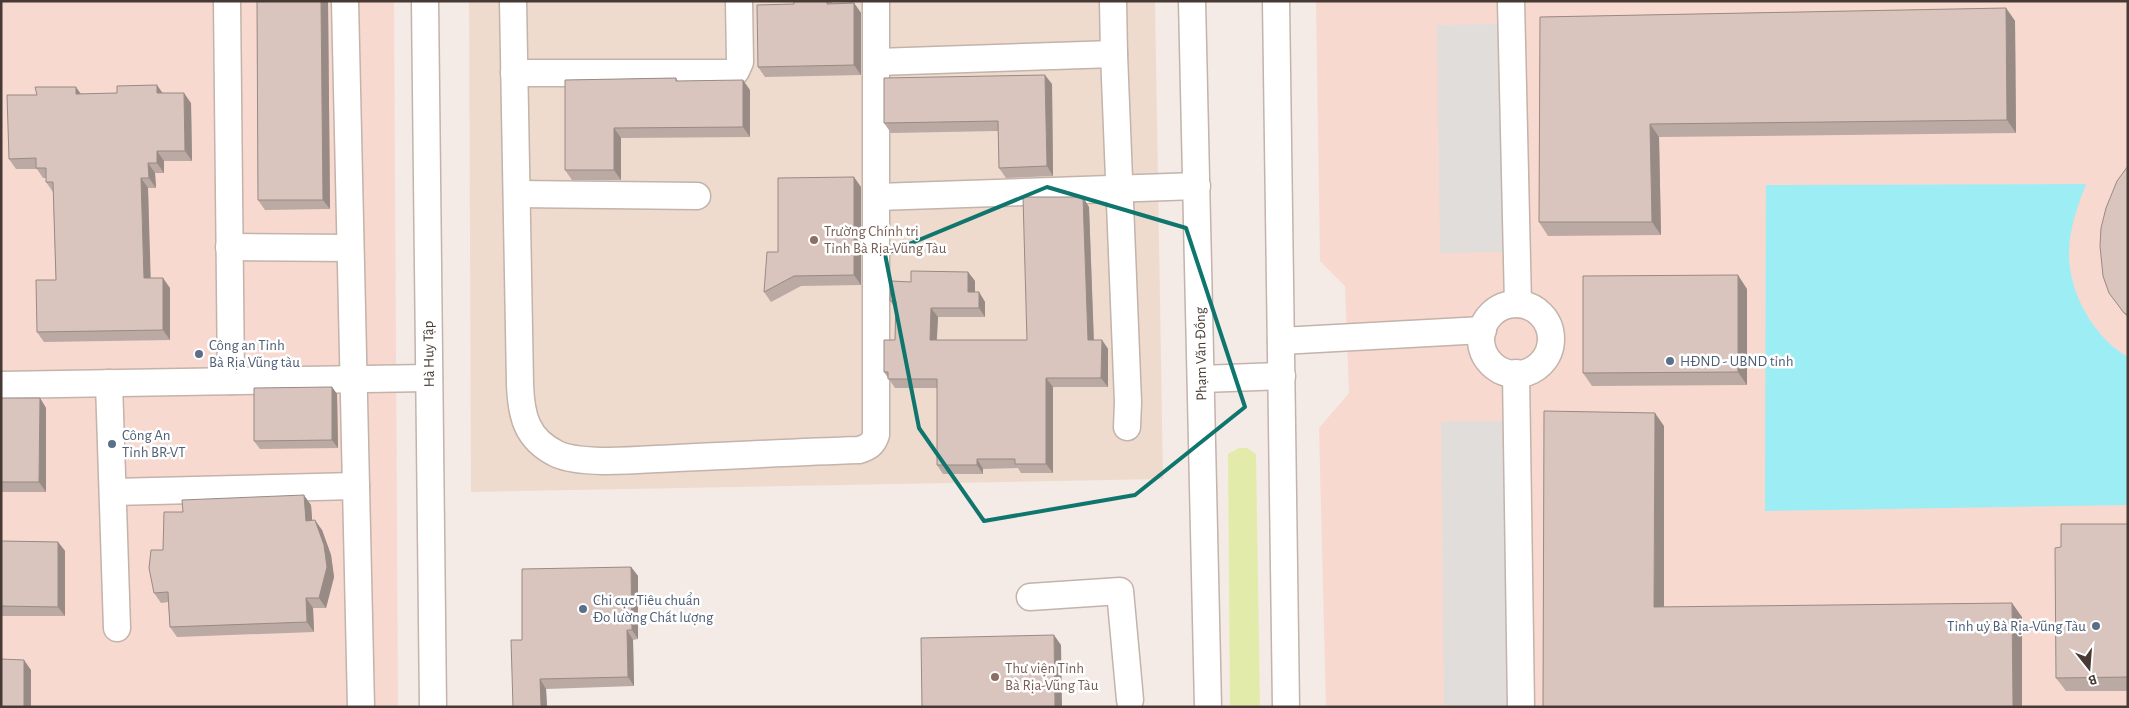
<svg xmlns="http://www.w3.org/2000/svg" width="2129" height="708" viewBox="0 0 2129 708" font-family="'Alegreya Sans',sans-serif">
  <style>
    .commercial { fill: #f7d9cf }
    .education { fill: #eedbce }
    .green { fill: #e3ebab }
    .parking { fill: #e1dddb }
    .water { fill: #9dedf5 }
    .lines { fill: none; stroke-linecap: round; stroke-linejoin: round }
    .minor-casing { stroke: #c3b3aa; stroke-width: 29 }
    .minor { stroke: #fff; stroke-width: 26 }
    .wall { fill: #bba9a3 }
    .shaded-wall { fill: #988a84 }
    .building { fill: #d9c5bd; stroke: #988a84 }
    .marked { fill: none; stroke: #0f766e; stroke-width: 4; stroke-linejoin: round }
    .education-dot { fill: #8d6e63; stroke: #fff; stroke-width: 2 }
    .service-dot { fill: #5c6f8a; stroke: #fff; stroke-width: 2 }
    .labels { text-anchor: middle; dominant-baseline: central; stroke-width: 5; stroke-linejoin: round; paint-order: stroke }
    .education-label { font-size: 15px; fill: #785e54; stroke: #fff; text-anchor: start }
    .service-label { font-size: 15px; fill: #4e5e75; stroke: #fff; text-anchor: start }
    .street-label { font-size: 15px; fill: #473a34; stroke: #fff }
  </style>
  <rect width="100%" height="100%" fill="#f4ebe6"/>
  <g class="commercial">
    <polygon points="1,1 394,1 398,707 1,707"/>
    <polygon points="1316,1 2128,1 2128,707 1326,707 1319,428 1349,393 1345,286 1320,261"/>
  </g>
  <polygon class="education" points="469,1 1155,1 1163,479 471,492"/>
  <polygon class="green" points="1239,448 1247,448 1256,454 1260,707 1230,707 1228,454"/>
  <g class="parking">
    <polygon points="1500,24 1503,252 1440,253 1437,25"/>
    <polygon points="1504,421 1507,707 1444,707 1441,422"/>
  </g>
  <path class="water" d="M2086,184C2077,208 2068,232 2069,258C2071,297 2095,338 2128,357V505L1765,511L1766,185Z"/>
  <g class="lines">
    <g class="minor-casing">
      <g id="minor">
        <polyline points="227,1 231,381"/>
        <polyline points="345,1 361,707"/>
        <polyline points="425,1 433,707"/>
        <path d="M513,1L520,384C521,415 526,439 557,454C583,466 647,459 677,458C738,455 799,452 859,450C869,447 873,444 876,435V1"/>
        <polyline points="1113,1 1114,54 1128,402 1127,427"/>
        <polyline points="1192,1 1208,707"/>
        <polyline points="1276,1 1286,707"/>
        <polyline points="1511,1 1518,304"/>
        <polyline points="877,62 1114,54"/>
        <polyline points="514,73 731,73 736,71 740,62 739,1"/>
        <polyline points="517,194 697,196"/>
        <polyline points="877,197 1197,186"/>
        <polyline points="229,247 350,248"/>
        <circle cx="1516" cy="339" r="35"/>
        <polyline points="1281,341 1483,330"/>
        <polyline points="1516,373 1521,707"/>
        <polyline points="1202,379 1282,376"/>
        <polyline points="109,383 117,628"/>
        <polyline points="1,385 429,378"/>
        <polyline points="113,492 356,486"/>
        <polyline points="1030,597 1120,591 1130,700"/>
      </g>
    </g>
    <use href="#minor" class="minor"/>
  </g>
  <g class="wall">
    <polygon points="257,1 328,1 330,209 265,210 258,200"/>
    <polygon points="794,1 831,1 832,3 854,3 861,13 861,75 765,77 758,67 794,4"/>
    <polygon points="2006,8 2015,21 2016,133 1659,137 1661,235 1548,236 1539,222 1540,17"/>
    <polygon points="676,78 678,81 750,90 750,137 621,138 621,180 572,180 565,170 565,80"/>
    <polygon points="1052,84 1053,176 1006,178 999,168 998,131 891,133 884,123"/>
    <polygon points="163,93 191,103 192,161 164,161 164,173 155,173 156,188 148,188 150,278 170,288 170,340 44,342 37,332 56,280 53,192 46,182 46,178 43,178 37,169 16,169 9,159"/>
    <polygon points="2128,166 2128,318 2109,293"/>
    <polygon points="861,187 861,285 801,286 771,302 764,292 778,252"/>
    <polygon points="1089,207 1094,340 1102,340 1108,349 1108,387 1053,387 1053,473 1021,473 1018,468 983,469 983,474 943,474 937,465 937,388 895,388 884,372 895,340 896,309 890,301 968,272 975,281 975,292 979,292 985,302 985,317 938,317 937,340 1027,340"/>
    <polygon points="1747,289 1747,385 1592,386 1583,373"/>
    <polygon points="332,387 337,394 338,448 260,449 254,441"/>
    <polygon points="1,398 40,398 46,408 46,492 1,492"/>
    <polygon points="311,505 312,521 322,530 331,555 334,577 326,608 313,608 314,632 177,637 170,627 168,602 161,603 154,593 163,550 183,512"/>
    <polygon points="2128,524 2128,691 2066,691 2056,678 2061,547"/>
    <polygon points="1,541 58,542 65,551 65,616 1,616"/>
    <polygon points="631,567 638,576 638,639 633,640 634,686 546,689 547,707 522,640"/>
  </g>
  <g class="shaded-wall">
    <polygon points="321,1 328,1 330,209 323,200"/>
    <polygon points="854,3 861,13 861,75 854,65"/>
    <polygon points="2006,8 2015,21 2016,133 2007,120"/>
    <polygon points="1045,75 1052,84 1053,176 1047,166"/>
    <polygon points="743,80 750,90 750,137 743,127"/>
    <polygon points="157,85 164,95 157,93"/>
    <polygon points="76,87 83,97 76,94"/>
    <polygon points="184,93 191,103 192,161 185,151"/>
    <polygon points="1650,124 1659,137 1661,235 1652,222"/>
    <polygon points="614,128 621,138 621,180 614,170"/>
    <polygon points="157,151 164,161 164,173 157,163"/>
    <polygon points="148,163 155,173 156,188 149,178"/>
    <polygon points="854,177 861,187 861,285 854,275"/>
    <polygon points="141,178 148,188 151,288 144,278"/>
    <polygon points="1083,197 1089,207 1094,349 1088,340"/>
    <polygon points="968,272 975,281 975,301 968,292"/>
    <polygon points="1738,275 1747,289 1747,385 1738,372"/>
    <polygon points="163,278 170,288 170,340 163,330"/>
    <polygon points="979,292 985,302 985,317 979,308"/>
    <polygon points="931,308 938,317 936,349 930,340"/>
    <polygon points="1102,340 1108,349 1108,387 1101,378"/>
    <polygon points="1046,378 1053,387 1053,473 1046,464"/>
    <polygon points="332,387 337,394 338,448 332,440"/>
    <polygon points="40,398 46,408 46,492 39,482"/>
    <polygon points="1655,413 1664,426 1664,620 1654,607"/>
    <polygon points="977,459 983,469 983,474 977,465"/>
    <polygon points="304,495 311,505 313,531 306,521"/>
    <polygon points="315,520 322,530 331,555 334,577 326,608 319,598"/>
    <polygon points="58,542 65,551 65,616 58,607"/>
    <polygon points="631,567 638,576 638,639 632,630"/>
    <polygon points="306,598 313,608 314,632 307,622"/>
    <polygon points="2012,603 2022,617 2022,707 2013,707"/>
    <polygon points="627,630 633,640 634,686 628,677"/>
    <polygon points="1054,635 1061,645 1062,707 1055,707"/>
    <polygon points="24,660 31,670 31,707 24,707"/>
    <polygon points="540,679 546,689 547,707 541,707"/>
  </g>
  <g class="building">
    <polygon points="257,1 321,1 323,200 258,200"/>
    <polygon points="794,1 827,1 827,4 854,3 854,65 758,67 757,5 794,4"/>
    <polygon points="2006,8 2007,120 1650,124 1652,222 1539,222 1540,17"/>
    <polygon points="1045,75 1047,166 999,168 998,121 884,123 884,78"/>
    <polygon points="676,78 676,81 743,80 743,127 614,128 614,170 565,170 565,80"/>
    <polygon points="157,85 157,93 184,93 185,151 157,151 157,163 148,163 149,178 141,178 144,278 163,278 163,330 37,332 36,280 56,280 53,182 46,182 46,168 36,168 36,158 9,159 7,95 37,95 35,87 76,87 76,94 117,93 117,86"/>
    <polygon points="2128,166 2128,315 2124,313 2109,293 2103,276 2100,246 2101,228 2106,208 2117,181"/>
    <polygon points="854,177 854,275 794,276 764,292 767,252 778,252 778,178"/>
    <polygon points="1023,197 1083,197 1088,340 1102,340 1101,378 1046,378 1046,464 1015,464 1015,459 977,459 977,465 937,465 937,379 888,379 888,372 884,372 884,340 895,340 896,301 890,301 891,281 911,282 911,271 968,272 968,292 979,292 979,308 931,308 930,340 1027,340"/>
    <polygon points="1738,275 1738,372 1583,373 1583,276"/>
    <polygon points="332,387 332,440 254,441 254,388"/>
    <polygon points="1,398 40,398 39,482 1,482"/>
    <polygon points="1544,411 1655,413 1654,607 2012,603 2013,707 1543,707"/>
    <polygon points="304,495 306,521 315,520 324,545 327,567 319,598 306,598 307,622 170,627 168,592 154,593 149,568 151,550 163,550 164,512 183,512 182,500"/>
    <polygon points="2061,524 2128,524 2128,677 2056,678 2055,548 2061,547"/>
    <polygon points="1,541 58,542 58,607 1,606"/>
    <polygon points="631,567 632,630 627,630 628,677 540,679 541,707 513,707 511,640 522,640 522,569"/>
    <polygon points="1054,635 1055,707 922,707 921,638"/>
    <polygon points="1,659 24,660 24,707 1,707"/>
  </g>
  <path class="marked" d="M1047,187L1186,228L1245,407L1135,495L984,521L919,428L885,254Z"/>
  <g class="education-dot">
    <circle cx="814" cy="240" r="5"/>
    <circle cx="995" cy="677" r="5"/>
  </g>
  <g class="service-dot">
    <circle cx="199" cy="354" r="5"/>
    <circle cx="1670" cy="361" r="5"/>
    <circle cx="112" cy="444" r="5"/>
    <circle cx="583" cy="609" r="5"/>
    <circle cx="2096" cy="626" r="5"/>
  </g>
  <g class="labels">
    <g class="education-label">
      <text x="824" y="231">Trường Chính trị<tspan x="824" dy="17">Tỉnh Bà Rịa-Vũng Tàu</tspan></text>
      <text x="1005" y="668">Thư viện Tỉnh<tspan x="1005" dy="17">Bà Rịa-Vũng Tàu</tspan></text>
    </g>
    <g class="service-label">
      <text x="209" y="345">Công an Tỉnh<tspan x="209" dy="17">Bà Rịa Vũng tàu</tspan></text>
      <text x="1680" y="361">HĐND - UBND tỉnh</text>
      <text x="122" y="435">Công An<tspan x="122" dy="17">Tỉnh BR-VT</tspan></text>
      <text x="593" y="600">Chi cục Tiêu chuẩn<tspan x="593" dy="17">Đo lường Chất lượng</tspan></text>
      <text x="2086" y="626" text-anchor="end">Tỉnh uỷ Bà Rịa-Vũng Tàu</text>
    </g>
    <g class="street-label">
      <text transform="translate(429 354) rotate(-91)">Hà Huy Tập</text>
      <text transform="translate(1201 354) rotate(-91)">Phạm Văn Đồng</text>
    </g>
  </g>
  <rect width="2129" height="708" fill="none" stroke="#473a34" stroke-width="5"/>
  <g transform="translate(2089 668) rotate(163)" stroke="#ffffff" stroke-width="4" paint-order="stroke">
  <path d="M0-4L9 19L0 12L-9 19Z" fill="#473a34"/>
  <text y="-8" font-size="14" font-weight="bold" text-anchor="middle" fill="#473a34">B</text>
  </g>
</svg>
